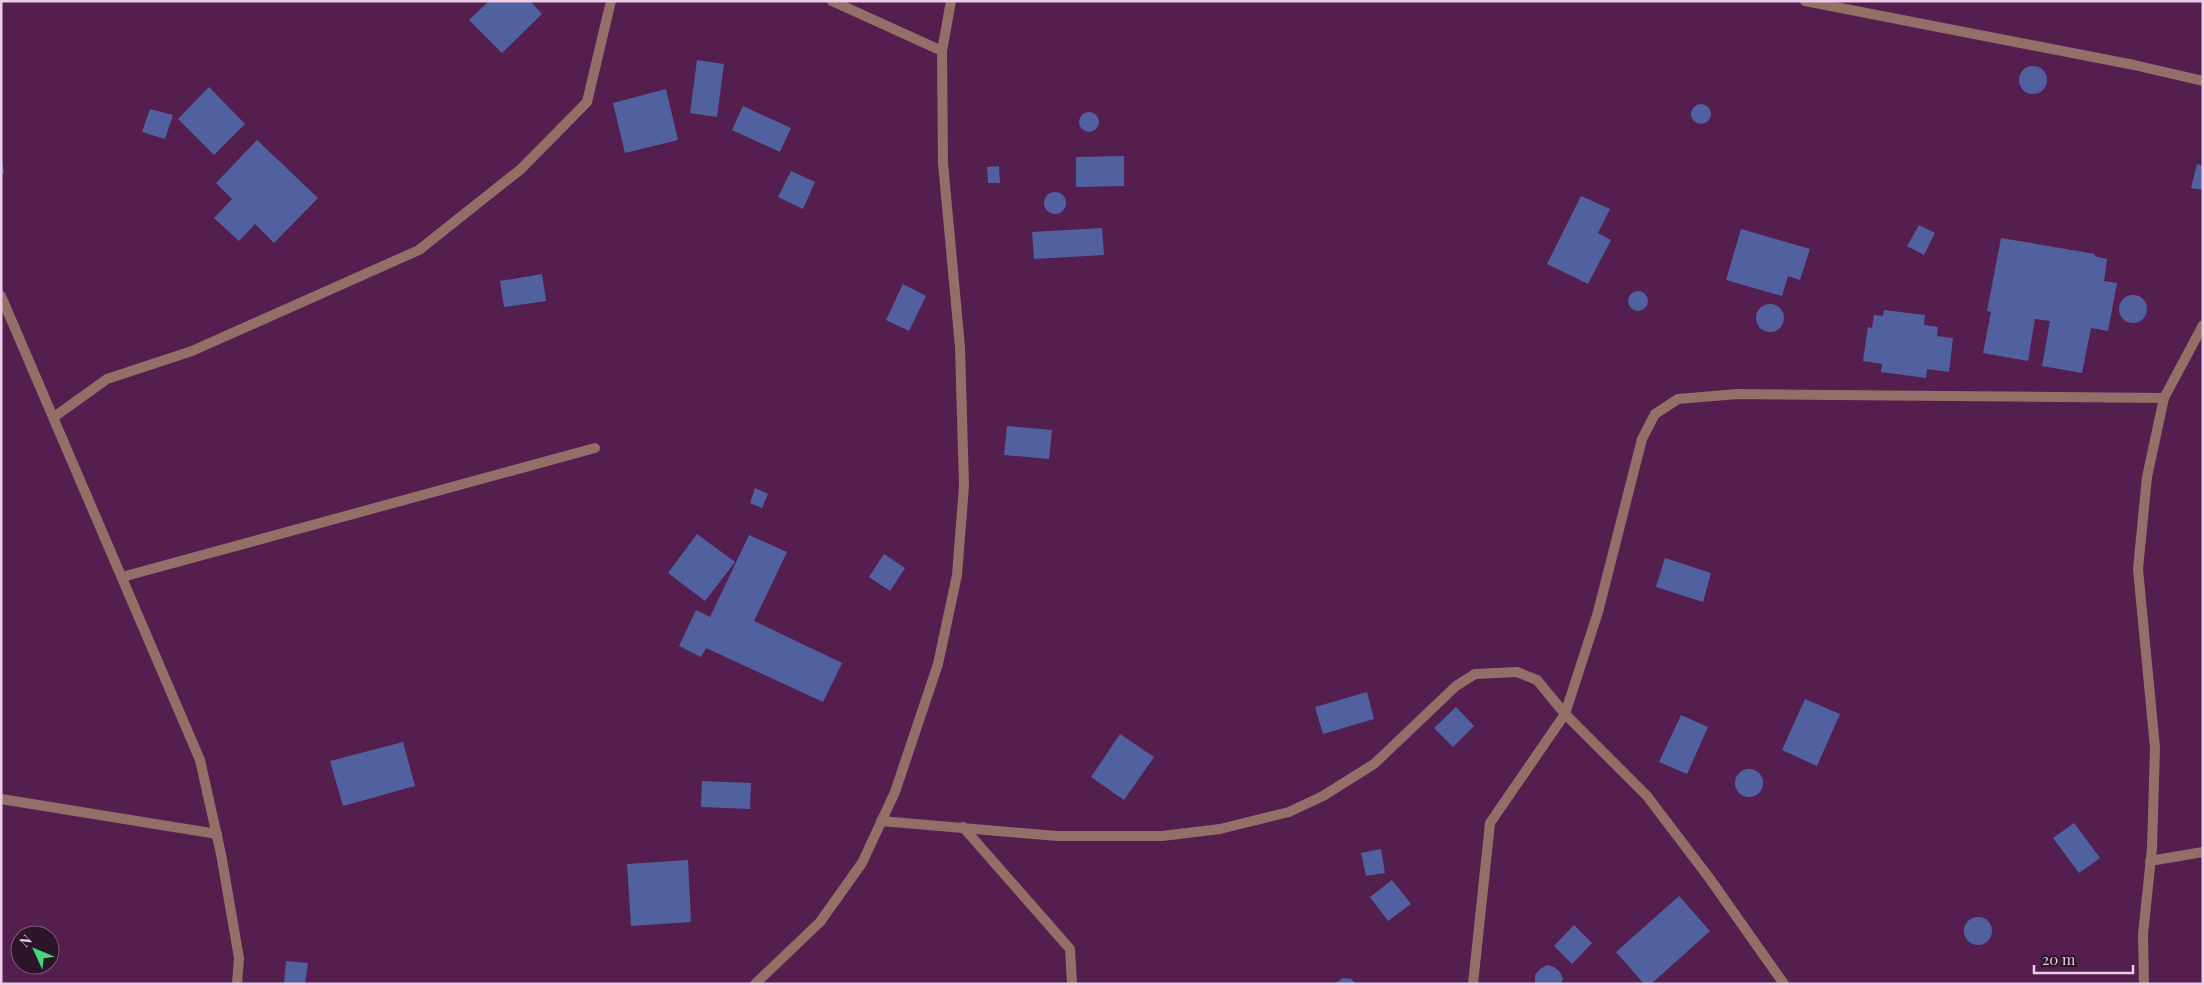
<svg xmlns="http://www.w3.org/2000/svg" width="2204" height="985" viewBox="0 0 2204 985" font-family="'Playfair Display',serif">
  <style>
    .building { fill: #5161a0 }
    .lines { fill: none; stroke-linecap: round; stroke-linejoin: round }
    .street { stroke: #936f67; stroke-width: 10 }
  </style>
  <rect width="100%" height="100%" fill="#541f4e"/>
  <g class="building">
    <polygon points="489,1 530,1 542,14 502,53 469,20"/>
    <polygon points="697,60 724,64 717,117 690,113"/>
    <circle cx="2033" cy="80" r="14"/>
    <polygon points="209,87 245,124 214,155 178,119"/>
    <polygon points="666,89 678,140 625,153 613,103"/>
    <circle cx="1701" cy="114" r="10"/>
    <polygon points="743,106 791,128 780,152 732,130"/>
    <polygon points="150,109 173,115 165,139 142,132"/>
    <circle cx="1089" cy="122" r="10"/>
    <polygon points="257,140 318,198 274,243 255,224 239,241 214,218 232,199 216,183"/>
    <polygon points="1,152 4,173 1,173"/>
    <polygon points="1124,156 1124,186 1076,187 1076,157"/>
    <polygon points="2197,164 2203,166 2203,190 2191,188"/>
    <polygon points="999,166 1000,183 988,183 987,167"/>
    <polygon points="791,171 815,182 803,209 778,197"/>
    <circle cx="1055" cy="203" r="11"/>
    <polygon points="1581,196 1610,209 1598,233 1611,240 1588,284 1547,264"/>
    <polygon points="1919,225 1935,233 1924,255 1907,246"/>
    <polygon points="1102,228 1104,255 1034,259 1032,232"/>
    <polygon points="1741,229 1810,249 1800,280 1788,276 1782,296 1726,280"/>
    <polygon points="2001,238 2095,254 2094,256 2107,259 2104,281 2117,283 2108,331 2091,328 2082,373 2042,366 2050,321 2035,319 2028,361 1983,353 1991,312 1987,311"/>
    <polygon points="542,274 546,301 504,307 500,281"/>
    <polygon points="903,284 926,296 909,331 886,320"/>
    <circle cx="1638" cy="301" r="10"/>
    <circle cx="2133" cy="309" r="14"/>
    <circle cx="1770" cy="318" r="14"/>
    <polygon points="1884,310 1925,315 1924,325 1938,327 1937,336 1953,338 1949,372 1927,369 1926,378 1881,372 1882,364 1863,361 1868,327 1872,328 1874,315 1883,316"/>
    <polygon points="1007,426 1052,430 1049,459 1004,455"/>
    <polygon points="755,488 768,494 762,508 750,503"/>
    <polygon points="697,534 735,562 705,601 668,573"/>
    <polygon points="749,535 787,552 754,621 842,663 823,702 706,648 701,657 679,646 696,610 710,617"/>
    <polygon points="884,554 905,568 890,591 869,577"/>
    <polygon points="1665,558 1711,573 1703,602 1656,587"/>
    <polygon points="1367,692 1374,719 1323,734 1315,707"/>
    <polygon points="1805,699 1840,714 1817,766 1782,750"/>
    <polygon points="1456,707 1474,726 1453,747 1434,728"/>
    <polygon points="1681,715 1708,727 1687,774 1659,762"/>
    <polygon points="1120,734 1154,757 1124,800 1091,777"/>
    <polygon points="403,742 415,786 343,806 330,761"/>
    <circle cx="1749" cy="783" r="14"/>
    <polygon points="702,781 751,783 750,809 701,807"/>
    <polygon points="2074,823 2100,858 2079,873 2053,838"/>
    <polygon points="1381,849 1385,873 1366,876 1361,853"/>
    <polygon points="688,860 691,922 631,926 627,864"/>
    <polygon points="1392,880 1411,904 1388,921 1370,897"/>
    <polygon points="1679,896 1710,931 1651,984 1644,984 1616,952"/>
    <circle cx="1978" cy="931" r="14"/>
    <polygon points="1574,925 1592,943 1572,964 1554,946"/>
    <polygon points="286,961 308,963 305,984 284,983"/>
    <polygon points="1547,965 1554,967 1560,972 1563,979 1561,984 1535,984 1535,975 1540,969"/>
    <polygon points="1343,978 1351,979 1356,984 1334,984"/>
  </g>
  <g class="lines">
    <g class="street">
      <polyline points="832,1 942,51"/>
      <polyline points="1805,1 2134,65 2203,81"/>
      <polyline points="1,296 200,760 221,854 239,958 237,984"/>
      <polyline points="54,417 107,379 192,351 419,250 521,169 587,102 611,1"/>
      <polyline points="122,577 595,448"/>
      <polyline points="1,799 217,834"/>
      <polyline points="881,821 1057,836 1162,836 1220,829 1289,812 1323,796 1374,764 1456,686 1475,674 1517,672 1537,680 1565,714 1647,796 1710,879 1784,984"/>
      <polyline points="963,827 1070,949 1072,984"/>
      <polyline points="2150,861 2203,852"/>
      <polyline points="755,984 820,922 862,863 895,792 938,664 957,575 964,486 960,347 943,163 942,51 951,1"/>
      <polyline points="1473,984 1490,823 1565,714 1598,612 1642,439 1655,414 1678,399 1738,394 2164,398"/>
      <polyline points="2144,984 2143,934 2152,848 2155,748 2138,569 2147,477 2164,398 2203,325"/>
    </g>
  </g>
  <rect width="2204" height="985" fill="none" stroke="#eccce7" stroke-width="5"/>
  <g transform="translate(35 950) rotate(314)"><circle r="24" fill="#2c1529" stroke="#795e75"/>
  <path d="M0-4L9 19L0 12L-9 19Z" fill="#44d77b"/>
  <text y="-8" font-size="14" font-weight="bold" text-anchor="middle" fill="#eccce7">N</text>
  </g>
  <path d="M2034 965v8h99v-8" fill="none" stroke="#eccce7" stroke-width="2.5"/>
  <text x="2042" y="965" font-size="15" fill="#eccce7" stroke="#2c1529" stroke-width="4" paint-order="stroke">20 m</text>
</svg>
